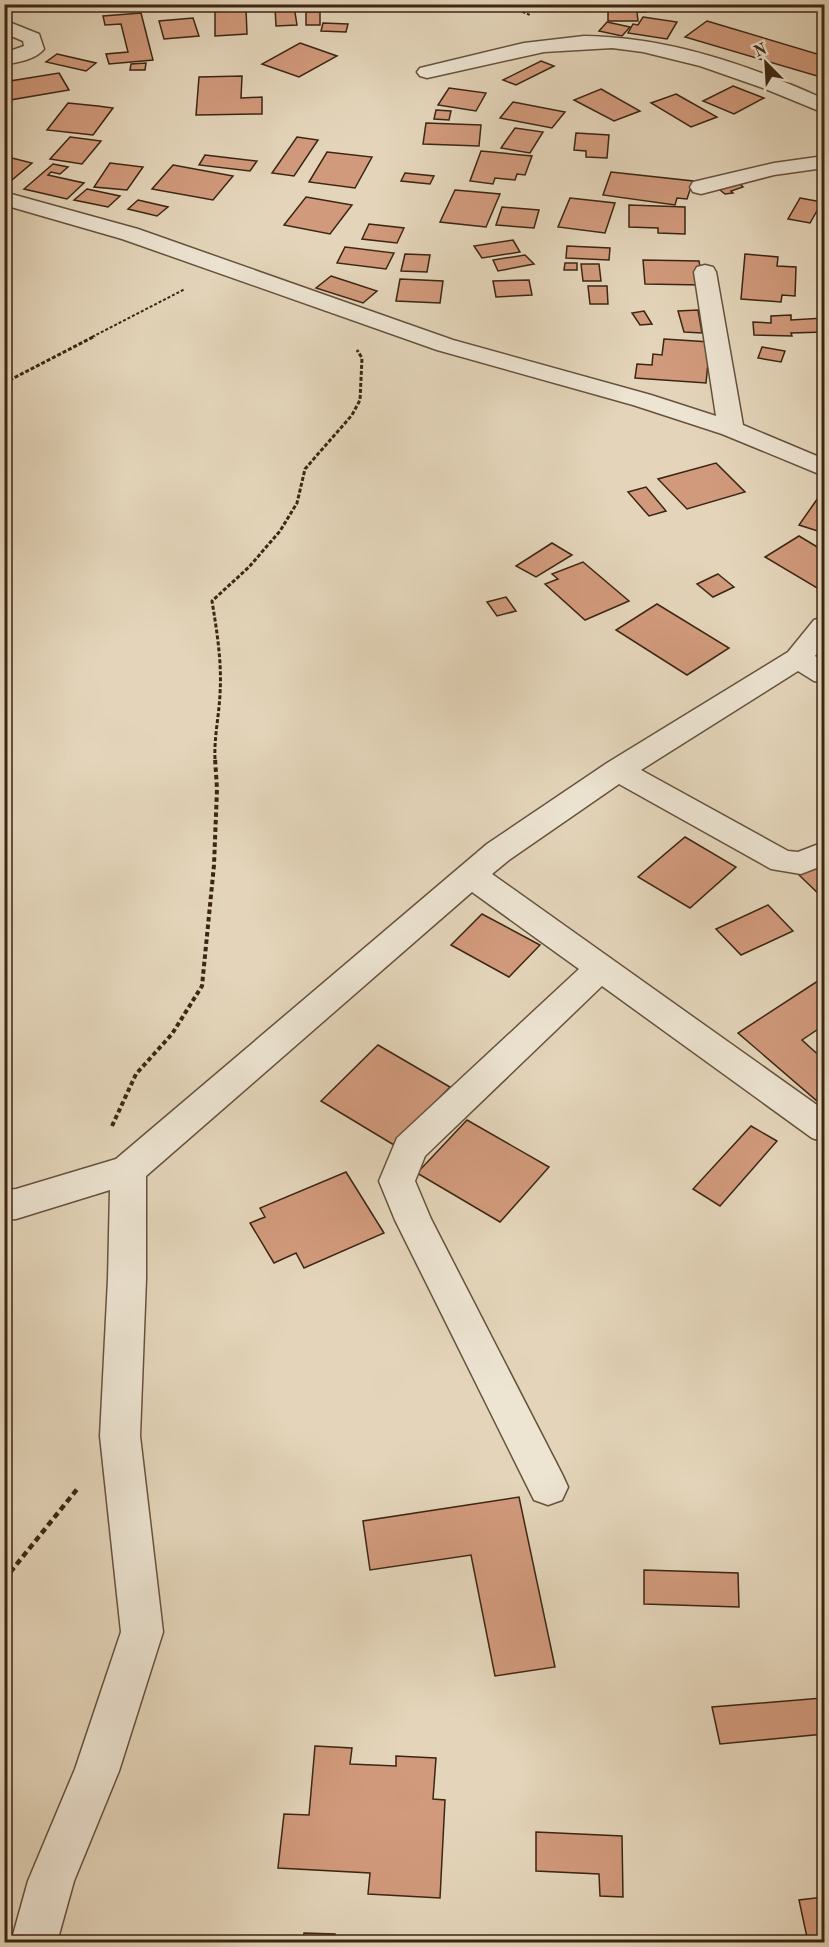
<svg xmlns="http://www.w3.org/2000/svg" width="829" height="1947" viewBox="0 0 829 1947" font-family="'Old Standard TT',serif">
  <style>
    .building { fill: #d19a7c; stroke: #3c2613; stroke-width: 1.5 }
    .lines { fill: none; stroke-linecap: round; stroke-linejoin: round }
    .street-casing { stroke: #66523d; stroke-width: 3 }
    .path-far3 { stroke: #3c2613; stroke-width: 2; stroke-dasharray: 3 2; stroke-linecap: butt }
    .path-far2 { stroke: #3c2613; stroke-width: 3; stroke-dasharray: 4 2; stroke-linecap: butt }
    .path-far1 { stroke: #3c2613; stroke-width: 4; stroke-dasharray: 4.5 3; stroke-linecap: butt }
    .path { stroke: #3c2613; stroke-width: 4.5; stroke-dasharray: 6 4; stroke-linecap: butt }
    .street { fill: #ede4d2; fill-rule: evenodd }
  </style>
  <rect width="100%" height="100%" fill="#e4d5ba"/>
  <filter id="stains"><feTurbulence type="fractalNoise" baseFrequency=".00333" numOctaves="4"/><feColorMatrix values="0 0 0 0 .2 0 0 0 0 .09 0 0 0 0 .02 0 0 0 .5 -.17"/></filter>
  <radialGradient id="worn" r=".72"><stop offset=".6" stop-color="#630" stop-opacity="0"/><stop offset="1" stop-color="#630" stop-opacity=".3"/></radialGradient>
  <g class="building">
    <polygon points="608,4 646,4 646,12 637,12 638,21 608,21"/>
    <polygon points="294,6 297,25 276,26 275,7"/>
    <polygon points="246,9 247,34 215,36 215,10"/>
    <rect x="306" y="12" width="14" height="13"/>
    <polygon points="141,13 153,60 109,64 106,54 128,52 121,24 105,25 103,16"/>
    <polygon points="643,17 677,22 667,39 628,33 633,24 638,25"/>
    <polygon points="193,18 199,36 164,39 159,21"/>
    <polygon points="707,21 824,56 824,71 817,76 685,37"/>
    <polygon points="607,22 630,27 622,36 599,31"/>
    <polygon points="323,23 348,24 346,32 321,31"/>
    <polygon points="300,43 337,56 299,77 262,64"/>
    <polygon points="57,54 96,63 86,71 46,62"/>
    <polygon points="541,61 554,66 516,85 503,80"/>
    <polygon points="146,63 145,70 130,70 131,64"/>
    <polygon points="59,73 69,90 4,101 4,82"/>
    <polygon points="242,76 241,98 262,97 262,114 196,115 199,77"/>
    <polygon points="733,86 764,98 734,114 703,101"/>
    <polygon points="449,88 486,93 476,111 438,105"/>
    <polygon points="601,89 640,111 614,121 574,100"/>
    <polygon points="676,94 717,117 691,127 651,103"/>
    <polygon points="513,102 565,112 552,128 500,118"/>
    <polygon points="68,103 98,106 113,108 93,135 47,130"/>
    <polygon points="436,110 451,111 449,120 434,119"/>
    <polygon points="426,123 481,125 479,146 423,144"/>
    <polygon points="515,128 543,132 530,153 501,148"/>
    <polygon points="576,133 609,135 607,158 586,157 586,151 574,150"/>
    <polygon points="70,137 101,141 82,164 50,159"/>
    <polygon points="297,137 318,140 294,176 272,173"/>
    <polygon points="481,151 532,156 525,175 517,174 515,180 495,178 493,184 470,181"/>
    <polygon points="327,152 372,157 355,188 309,182"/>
    <polygon points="205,155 257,161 250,171 199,165"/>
    <polygon points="4,156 32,163 12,180 4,178"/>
    <polygon points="110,163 143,167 127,190 94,187"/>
    <polygon points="53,164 68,167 60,174 51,172 48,175 84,183 67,199 24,189"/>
    <polygon points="173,165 233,176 213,200 152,189"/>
    <polygon points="611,172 693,181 687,199 677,198 675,205 603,195"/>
    <polygon points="405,173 434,176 430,184 401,181"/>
    <polygon points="739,183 743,187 731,191 733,193 725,194 720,190"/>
    <polygon points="87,189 120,196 108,207 74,200"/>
    <polygon points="455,190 500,194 486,227 440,222"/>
    <polygon points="306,197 352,205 330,234 284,225"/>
    <polygon points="570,198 615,203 605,233 558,227"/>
    <polygon points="800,198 822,202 810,223 788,219"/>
    <polygon points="138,200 168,207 157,216 128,209"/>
    <polygon points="629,205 685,207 685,234 658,233 658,228 629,227"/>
    <polygon points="502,207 539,210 534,228 496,225"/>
    <polygon points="369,224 404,228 397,243 362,239"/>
    <polygon points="513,240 520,252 482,258 474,246"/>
    <polygon points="567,246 610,248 609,260 566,258"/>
    <polygon points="345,247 394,253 386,269 337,263"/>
    <polygon points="405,254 430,255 427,272 401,271"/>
    <polygon points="745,254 778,257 777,266 796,267 795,296 782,295 781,302 741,299"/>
    <polygon points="525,255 534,264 498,271 493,260"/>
    <polygon points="643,260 699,261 703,285 645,284"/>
    <polygon points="565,263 577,263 577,270 564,270"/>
    <polygon points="581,264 599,264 601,281 583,281"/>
    <polygon points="331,276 377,291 363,303 316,288"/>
    <polygon points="400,279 443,281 440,303 396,301"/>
    <polygon points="529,280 532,295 496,297 493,281"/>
    <polygon points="588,286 607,286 608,304 590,304"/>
    <polygon points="698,310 702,333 684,332 678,311"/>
    <polygon points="644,311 652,324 640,325 632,313"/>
    <polygon points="791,315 791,320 824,318 824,332 791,333 792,336 754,335 753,322 771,323 771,316"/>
    <polygon points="664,339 710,342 706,383 635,378 637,364 652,365 653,354 662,355"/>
    <polygon points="762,347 785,351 781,362 758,358"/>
    <polygon points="716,463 745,492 687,509 658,479"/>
    <polygon points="646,487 666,511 649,516 628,492"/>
    <polygon points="818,498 824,500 824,533 799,525"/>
    <polygon points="799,536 824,551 824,584 817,588 765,557"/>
    <polygon points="552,543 572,555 536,577 516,566"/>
    <polygon points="583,562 629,601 585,620 545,584 558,579 552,574"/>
    <polygon points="718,574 734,587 713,597 697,584"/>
    <polygon points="506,597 516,611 497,616 487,602"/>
    <polygon points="657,604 729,648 687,675 616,630"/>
    <polygon points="685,837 736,867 690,908 638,877"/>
    <polygon points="824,862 824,899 799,875"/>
    <polygon points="768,905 793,931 741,955 716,929"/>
    <polygon points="482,914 540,945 509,977 451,945"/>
    <polygon points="824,977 824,1025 802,1040 824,1060 824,1107 738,1033"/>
    <polygon points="378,1045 450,1087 394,1145 321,1101"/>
    <polygon points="467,1120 549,1167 500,1222 417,1173"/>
    <polygon points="751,1126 777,1141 720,1206 693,1189"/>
    <polygon points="346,1172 384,1233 304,1268 296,1253 274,1263 250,1223 265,1217 260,1208"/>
    <polygon points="519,1497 555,1667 495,1676 471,1555 370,1570 363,1521"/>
    <polygon points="644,1570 738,1573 739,1607 644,1604"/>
    <polygon points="822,1698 824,1734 720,1744 712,1707"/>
    <polygon points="315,1746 352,1748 350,1764 396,1766 396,1756 436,1758 433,1799 445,1800 440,1898 368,1894 370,1873 278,1868 284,1814 309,1815"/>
    <polygon points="536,1832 622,1836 623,1897 600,1896 599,1874 536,1871"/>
    <polygon points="824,1897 824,1942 808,1942 799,1900"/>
    <polygon points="304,1933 335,1934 334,1942 303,1942"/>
  </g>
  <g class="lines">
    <g class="street-casing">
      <g id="street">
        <path d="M4,20L39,34L44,49C35,60 18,62 4,65V53L24,46L23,41L4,33Z"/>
        <path d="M584,36C668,37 749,65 824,99V113L763,88L700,66L643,52L612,48L544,52L427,78L420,76L417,72L420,68L524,43Z"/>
        <polygon points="824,156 824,168 774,175 701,194 693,192 690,187 693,182 774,163"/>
        <polygon points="4,192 138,229 453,340 651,395 716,416 694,272 697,267 705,265 713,267 716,272 743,425 824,459 824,476 722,434 633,405 437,350 122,239 4,205"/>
        <polygon points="824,617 824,644 815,656 824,662 824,683 814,681 798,671 641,770 788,851 798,852 824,842 824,865 801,874 771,869 619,784 509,860 492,874 824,1110 824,1142 812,1138 602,986 425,1156 415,1181 431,1219 562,1474 568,1487 562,1500 548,1505 534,1500 395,1220 379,1181 397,1138 579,969 472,892 146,1176 146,1279 140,1436 163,1632 119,1771 74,1881 57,1942 11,1942 28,1881 75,1769 121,1632 100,1436 108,1279 110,1190 16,1219 4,1220 4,1190 16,1189 116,1159 487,844 607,763 788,652 814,620"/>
      </g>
    </g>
    <g class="path-far3">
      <polyline points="504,4 530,15"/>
      <polyline points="552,12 557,4"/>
      <polyline points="92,337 185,289"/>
    </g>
    <g class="path-far2">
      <polyline points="4,383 95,336"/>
      <path d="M215,759C214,737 219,716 220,694C222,662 217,632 212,601L249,567L280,531L297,503L305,469L352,415L360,400L362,358L357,350"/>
    </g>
    <polyline class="path-far1" points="112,1126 136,1074 172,1034 202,986 214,865 217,789 215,758"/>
    <polyline class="path" points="4,1580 78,1488"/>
    <use href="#street" class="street"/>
  </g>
  <rect width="829" height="1947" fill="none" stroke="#e4d5ba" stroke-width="24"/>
  <rect x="6" y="6" width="817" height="1935" fill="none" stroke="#3c2613" stroke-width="3"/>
  <rect x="12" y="12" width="805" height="1923" fill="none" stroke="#3c2613" stroke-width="1.5"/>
  <g transform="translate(766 63) rotate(336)" stroke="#ede4d2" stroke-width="4.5" paint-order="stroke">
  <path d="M0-4.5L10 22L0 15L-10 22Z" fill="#3c2613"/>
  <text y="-9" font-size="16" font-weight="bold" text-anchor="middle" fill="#3c2613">N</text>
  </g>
  <rect width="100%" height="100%" filter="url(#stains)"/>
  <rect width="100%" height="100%" fill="url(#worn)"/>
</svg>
